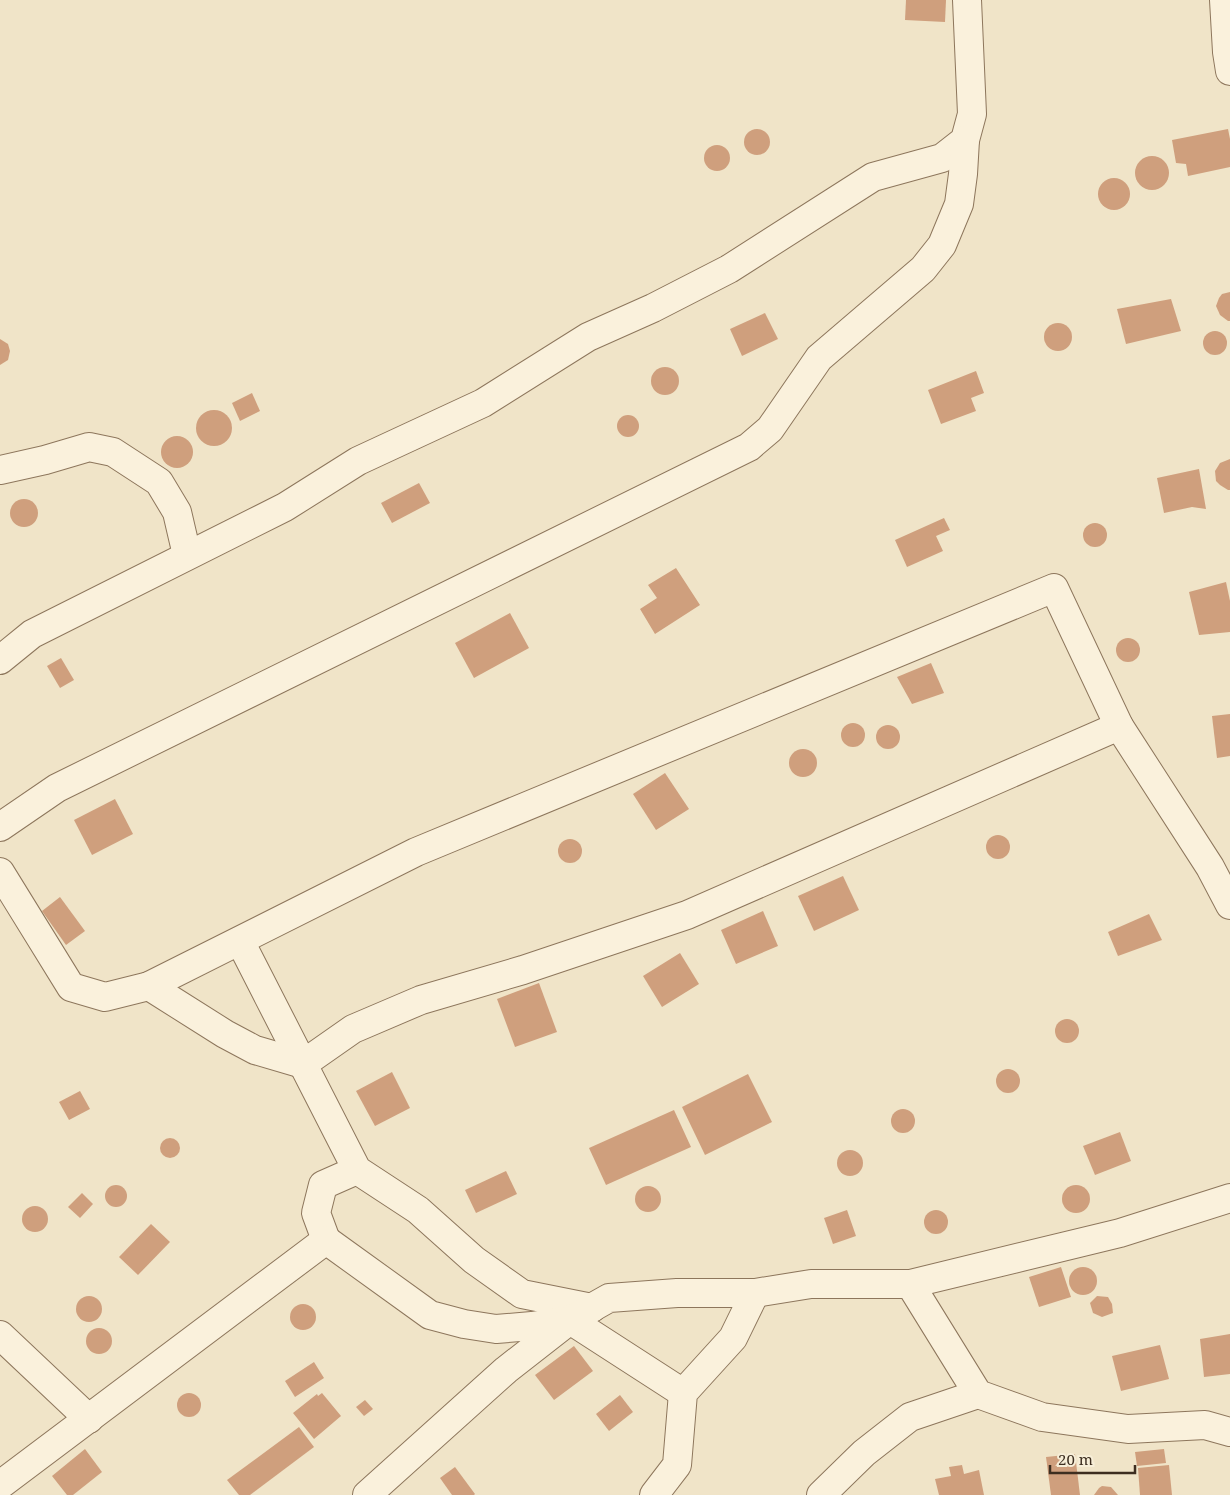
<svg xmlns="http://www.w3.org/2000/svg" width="1230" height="1495" viewBox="0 0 1230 1495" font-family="'Noto Serif',serif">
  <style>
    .building { fill: #cf9f7d }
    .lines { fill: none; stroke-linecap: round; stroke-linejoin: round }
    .street-casing { stroke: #8d765c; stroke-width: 30 }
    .street { stroke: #faf1dc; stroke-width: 28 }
  </style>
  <rect width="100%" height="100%" fill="#f0e4c8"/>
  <g class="building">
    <polygon points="906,0 946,0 945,22 905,20"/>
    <polygon points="1228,129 1230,139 1230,167 1188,176 1186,164 1176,163 1172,140"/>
    <circle cx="757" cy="142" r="13"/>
    <circle cx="717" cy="158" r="13"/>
    <circle cx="1152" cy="173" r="17"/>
    <circle cx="1114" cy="194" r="16"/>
    <polygon points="1230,292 1230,321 1228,321 1220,315 1216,306 1219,298 1222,294"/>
    <polygon points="1171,299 1181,331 1126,344 1117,309"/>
    <polygon points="765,313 778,339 742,356 730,329"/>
    <circle cx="1058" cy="337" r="14"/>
    <circle cx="1215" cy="343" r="12"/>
    <polygon points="0,339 8,344 10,351 8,360 0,365"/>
    <circle cx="665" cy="381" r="14"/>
    <polygon points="976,371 984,393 971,398 976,411 941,424 928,390"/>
    <polygon points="252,393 260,411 240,421 232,403"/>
    <circle cx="214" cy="428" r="18"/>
    <circle cx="628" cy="426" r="11"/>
    <circle cx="177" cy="452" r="16"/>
    <polygon points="1230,459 1230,490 1228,490 1220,485 1216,481 1215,471 1220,463"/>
    <polygon points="1199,469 1206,509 1192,507 1164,513 1157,478"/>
    <polygon points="419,483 430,503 392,523 381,503"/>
    <circle cx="24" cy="513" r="14"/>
    <polygon points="944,518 950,530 936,536 943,551 907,567 895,540"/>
    <circle cx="1095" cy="535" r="12"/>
    <polygon points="676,568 700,605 655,634 640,609 657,598 648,585"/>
    <polygon points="1226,582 1230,601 1230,632 1199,635 1189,592"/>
    <polygon points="510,613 529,648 474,678 455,643"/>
    <circle cx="1128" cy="650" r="12"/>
    <polygon points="61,658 74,680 60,688 47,666"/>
    <polygon points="931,663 944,693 912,704 897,677"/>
    <polygon points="1230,714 1230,756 1217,758 1212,716"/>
    <circle cx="853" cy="735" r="12"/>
    <circle cx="888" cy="737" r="12"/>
    <circle cx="803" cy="763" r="14"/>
    <polygon points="665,773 689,809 656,830 633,794"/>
    <polygon points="115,799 133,834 92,855 74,820"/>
    <circle cx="998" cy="847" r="12"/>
    <circle cx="570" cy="851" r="12"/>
    <polygon points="843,876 859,910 814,931 798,896"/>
    <polygon points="60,897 85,931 66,945 42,911"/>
    <polygon points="763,911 778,946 736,964 721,930"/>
    <polygon points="1149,914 1162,940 1118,956 1108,932"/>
    <polygon points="680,953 699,984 662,1007 643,976"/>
    <polygon points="539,983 557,1032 515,1047 497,999"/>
    <circle cx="1067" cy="1031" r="12"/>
    <circle cx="1008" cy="1081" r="12"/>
    <polygon points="392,1072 410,1108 375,1126 356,1091"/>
    <polygon points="748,1074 772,1122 705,1155 682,1107"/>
    <polygon points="80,1091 90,1109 69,1120 59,1102"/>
    <circle cx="903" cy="1121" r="12"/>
    <polygon points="674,1110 691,1147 606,1185 589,1148"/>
    <polygon points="1120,1132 1131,1161 1095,1175 1083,1146"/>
    <circle cx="170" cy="1148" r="10"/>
    <circle cx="850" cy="1163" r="13"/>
    <polygon points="506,1171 517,1194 476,1213 465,1190"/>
    <circle cx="116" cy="1196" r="11"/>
    <circle cx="1076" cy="1199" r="14"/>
    <circle cx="648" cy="1199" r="13"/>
    <polygon points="82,1193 93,1204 80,1218 68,1207"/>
    <circle cx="35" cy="1219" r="13"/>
    <circle cx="936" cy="1222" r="12"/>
    <polygon points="847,1210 856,1236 833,1244 824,1218"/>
    <polygon points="151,1224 170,1242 138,1275 119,1257"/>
    <circle cx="1083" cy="1281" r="14"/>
    <polygon points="1061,1267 1071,1297 1039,1307 1029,1277"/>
    <polygon points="1097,1296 1108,1297 1112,1304 1113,1313 1102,1317 1093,1313 1090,1303"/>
    <circle cx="89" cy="1309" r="13"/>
    <circle cx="303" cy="1317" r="13"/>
    <circle cx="99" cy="1341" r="13"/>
    <polygon points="1230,1334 1230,1374 1204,1377 1200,1339"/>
    <polygon points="1160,1345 1169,1379 1121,1391 1112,1356"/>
    <polygon points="574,1346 593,1371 554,1400 535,1375"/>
    <polygon points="314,1362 324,1378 295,1397 285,1381"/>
    <polygon points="322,1393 341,1416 314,1439 293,1413 317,1394 318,1396"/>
    <circle cx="189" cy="1405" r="12"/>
    <polygon points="620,1395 633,1412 609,1431 596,1414"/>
    <polygon points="365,1400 373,1409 364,1416 356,1407"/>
    <polygon points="299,1427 314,1447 250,1495 239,1495 227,1480"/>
    <polygon points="85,1449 102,1472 73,1495 67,1495 52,1476"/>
    <polygon points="1164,1449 1166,1463 1137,1466 1135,1452"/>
    <polygon points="1075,1454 1080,1495 1051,1495 1046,1457"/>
    <polygon points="962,1465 964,1474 979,1470 984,1495 939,1495 935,1479 951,1476 949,1467"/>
    <polygon points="1169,1465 1172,1495 1140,1495 1138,1468"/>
    <polygon points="455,1467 475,1494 474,1495 452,1495 440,1478"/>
    <polygon points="1102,1486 1111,1487 1118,1495 1094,1495 1099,1488"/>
  </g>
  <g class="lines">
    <g class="street-casing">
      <g id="street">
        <polyline points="1224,0 1227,52 1230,71"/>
        <polyline points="0,470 45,460 89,447 113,452 159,482 177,512 187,555"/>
        <polyline points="0,660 32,634 285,507 358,461 483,403 588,337 653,308 729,269 873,177 942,158 965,140 972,114 967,0"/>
        <polyline points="0,827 57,788 749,447 770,429 819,358 923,269 942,245 959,204 963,174 965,140"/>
        <polyline points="0,872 71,987 105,997 149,986 225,1034 255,1050 303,1064"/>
        <polyline points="240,941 357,1170 418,1210 474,1260 522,1294 592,1308"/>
        <polyline points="149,986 416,852 1054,588 1119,726"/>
        <polyline points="303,1064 353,1029 421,1000 523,970 687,915 1119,726 1210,867 1230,905"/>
        <polyline points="326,1240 316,1213 323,1185 357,1170"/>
        <polyline points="910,1284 1120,1233 1230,1198"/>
        <polyline points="0,1335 89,1419"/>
        <polyline points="0,1485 326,1240 430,1315 464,1324 496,1329 532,1326 570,1320 683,1393"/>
        <polyline points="367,1495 506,1370 570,1320 609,1298 677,1293 755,1293 811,1284 910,1284 978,1394 1042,1417 1128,1429 1205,1425 1230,1432"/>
        <polyline points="654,1495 677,1465 683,1393 733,1338 755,1293"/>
        <polyline points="821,1495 864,1453 910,1417 978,1394"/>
      </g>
    </g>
    <use href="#street" class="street"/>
  </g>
  <path d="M1050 1465v8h85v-8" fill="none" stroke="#3d2e20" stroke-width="2.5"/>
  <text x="1058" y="1465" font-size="15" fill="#3d2e20" stroke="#f7eed8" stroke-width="4" paint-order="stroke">20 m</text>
</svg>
